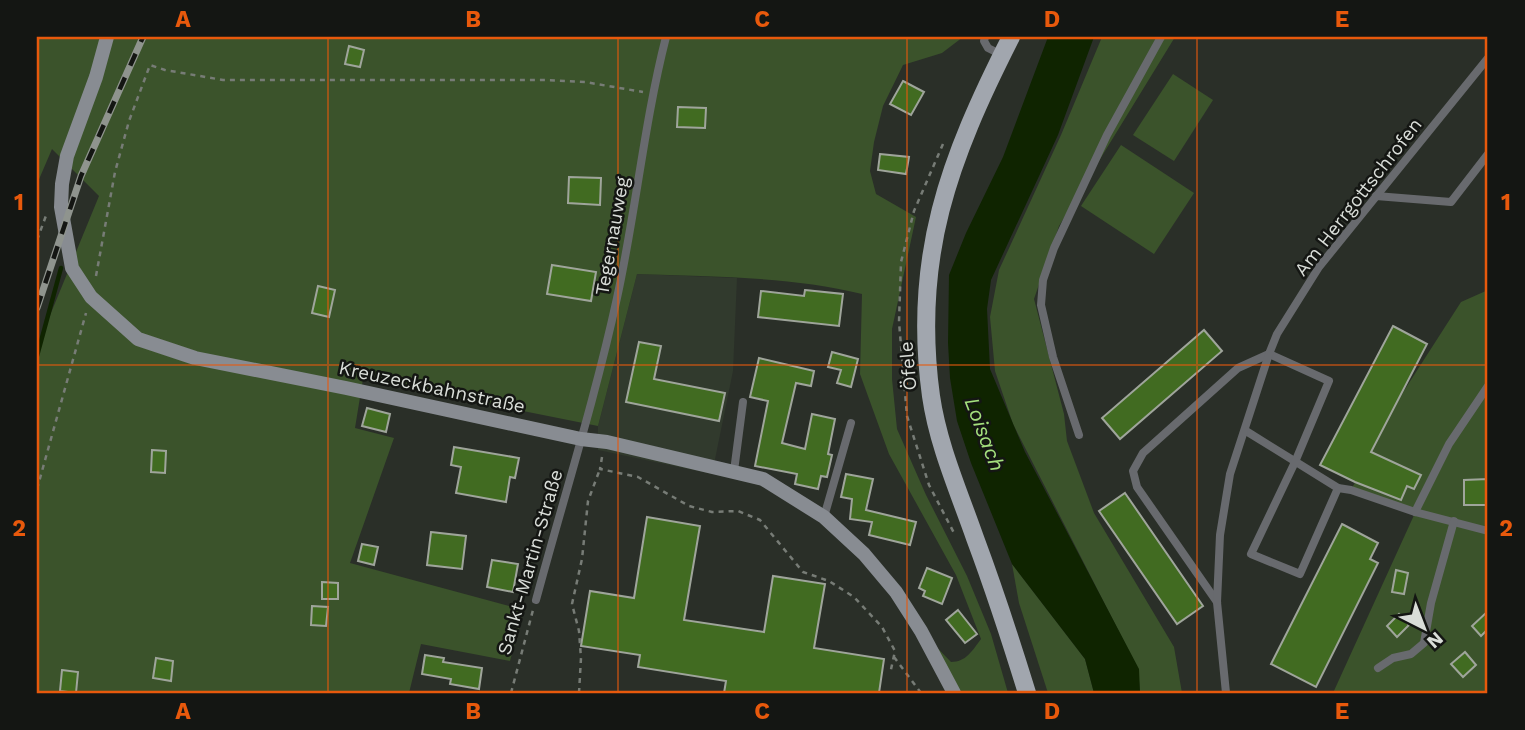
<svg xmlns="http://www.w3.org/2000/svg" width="1525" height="730" viewBox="0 0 1525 730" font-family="'Work Sans',sans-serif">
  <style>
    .built { fill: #313a2d }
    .green { fill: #3b532b }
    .water { fill: #0f2400 }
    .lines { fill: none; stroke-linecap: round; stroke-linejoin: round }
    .stream { stroke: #0f2400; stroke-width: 4.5 }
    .building { fill: #416b21; stroke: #9fa59b; stroke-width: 2 }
    .path { stroke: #777c76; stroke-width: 2.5; stroke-dasharray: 5 5; stroke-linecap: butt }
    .lane { stroke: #686a6e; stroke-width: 8 }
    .secondary { stroke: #888c92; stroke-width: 14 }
    .primary { stroke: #a1a6ae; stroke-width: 18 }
    .rail-casing { stroke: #8f948e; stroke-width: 7 }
    .rail { stroke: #141613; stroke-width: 4.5; stroke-dasharray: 13; stroke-linecap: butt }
    .grid { fill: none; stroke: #e8590c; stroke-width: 2; stroke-opacity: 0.55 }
    .labels { text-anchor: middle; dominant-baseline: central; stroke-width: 5; stroke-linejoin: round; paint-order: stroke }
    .street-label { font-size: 19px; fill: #d9ddd8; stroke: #141613 }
    .water-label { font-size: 21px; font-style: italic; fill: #a4e07d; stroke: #141613 }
    .neatline { fill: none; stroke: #e8590c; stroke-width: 2.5 }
    .grid-label { font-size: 23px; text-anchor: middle; font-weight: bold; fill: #e8590c }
  </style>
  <rect width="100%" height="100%" fill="#2a2f28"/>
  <polygon class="built" points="637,274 737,278 733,371 712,474 598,450 598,426"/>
  <g class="green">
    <path d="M37,37H963L942,53L903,65L883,106L874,142L870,171L876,194L916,217L892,329V379L897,429L926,495L967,576L991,634L1008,693H953L921,631L951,662C966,662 972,651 981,639L956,575L889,454L860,374L862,294C790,276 712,277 637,274L598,426L363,379L355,428L394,438L350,563L524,610L510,661L421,644L409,693H37V347L99,196L52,149L37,184Z"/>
    <polygon points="1102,37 1175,37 1059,226 1034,299 1064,414 1067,441 1094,513 1174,647 1182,693 1140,693 1138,669 1013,424 995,371 990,317 999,270 1061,135"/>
    <polygon points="1173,74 1213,100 1174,161 1133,135"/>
    <polygon points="1121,145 1194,193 1154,254 1081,206"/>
    <polygon points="1488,290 1488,693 1333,693 1415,513 1351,490 1400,397 1461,302"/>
    <polygon points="1012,564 1085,659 1094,693 1048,693 1019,603"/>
  </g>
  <polygon class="water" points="1048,37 1094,37 1058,135 991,280 987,309 990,369 1025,452 1139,669 1140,693 1094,693 1085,659 1012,564 971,463 957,421 950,378 948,343 949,275 966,233 1003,157"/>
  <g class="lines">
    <polyline class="stream" points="37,356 61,268"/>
  </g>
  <g class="building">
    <polygon points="349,46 364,50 360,67 345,64"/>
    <polygon points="903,81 924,92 911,115 890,104"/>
    <polygon points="678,107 706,108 705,128 677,127"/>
    <polygon points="880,154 909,157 906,174 878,170"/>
    <polygon points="569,177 601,178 600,205 568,203"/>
    <polygon points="552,265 596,272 591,301 547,294"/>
    <polygon points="318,286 335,290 329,317 312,313"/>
    <polygon points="805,290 843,294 839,326 758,317 761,291 804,296"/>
    <polygon points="1393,326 1427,344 1371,452 1421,475 1414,489 1407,486 1401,500 1355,482 1320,465"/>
    <polygon points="1204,330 1222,351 1120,439 1102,418"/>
    <polygon points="639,342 661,346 654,379 725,393 719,421 626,402"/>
    <polygon points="832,352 858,359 851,387 837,383 841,370 828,367"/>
    <polygon points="759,358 814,371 811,386 796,383 782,443 805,449 812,414 835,419 828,454 832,455 827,477 821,476 818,489 795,484 797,474 755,466 768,401 750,397"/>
    <polygon points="367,408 390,414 386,432 362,426"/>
    <polygon points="454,447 519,458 515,478 510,477 506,502 456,493 461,467 451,465"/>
    <polygon points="152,450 166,451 165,473 151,472"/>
    <polygon points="846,474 873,479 866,510 916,522 910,545 869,535 872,522 850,519 852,499 841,497"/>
    <polygon points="1488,479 1488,505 1464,505 1464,480"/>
    <polygon points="1125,493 1203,606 1177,624 1099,511"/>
    <polygon points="647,517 700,526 684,620 764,632 773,576 825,584 814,648 884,659 879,693 724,693 726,681 638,667 640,655 581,646 590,591 634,598"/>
    <polygon points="1342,524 1378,543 1370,559 1378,563 1316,687 1271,664"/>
    <polygon points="431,532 466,536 462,569 427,565"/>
    <polygon points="362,544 378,547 374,565 358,561"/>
    <polygon points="492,560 518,564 513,592 487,587"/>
    <polygon points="927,568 952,578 942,604 923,596 925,591 919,588"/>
    <polygon points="1396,570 1408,573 1404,594 1392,592"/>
    <polygon points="322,582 338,583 338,599 322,599"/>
    <polygon points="312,606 328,607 326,626 311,625"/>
    <polygon points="958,610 977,634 965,643 946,620"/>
    <polygon points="1488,611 1488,629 1481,636 1472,626"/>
    <polygon points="1399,614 1409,625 1397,637 1387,626"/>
    <polygon points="1465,652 1476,665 1463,677 1451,664"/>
    <polygon points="425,655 444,658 443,662 482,668 479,689 450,684 451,679 422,674"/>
    <polygon points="156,658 173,661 171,681 153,678"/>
    <polygon points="62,670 78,672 76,693 60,691"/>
  </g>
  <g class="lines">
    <g class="path">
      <polyline points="943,144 914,211 901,262 899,322 907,416 929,485 954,533"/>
      <polyline points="37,240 47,213"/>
      <polyline points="96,276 115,172 129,121 150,65 165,70 223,80 545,80 585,82 643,92"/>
      <polyline points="602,457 600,469 638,477 689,506 712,512 738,511 760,520 803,572 829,581 854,597 882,627 895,651 890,674"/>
      <polyline points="37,489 86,313"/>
      <polyline points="894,657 921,693"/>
      <polyline points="511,693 533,610"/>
      <polyline points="579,693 581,658 579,631 572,604 582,559 588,501 600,469"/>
    </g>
    <g class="lane">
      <polyline points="985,37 984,41 988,48 1002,55"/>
      <polyline points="1376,196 1451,202 1488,154"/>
      <polyline points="1246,431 1338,488 1351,490 1415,512 1488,531"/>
      <polyline points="1079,435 1053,357 1041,305 1043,280 1054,248 1107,135 1161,37"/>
      <polyline points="734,471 743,402"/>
      <polyline points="1415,512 1449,444 1488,386"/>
      <polyline points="824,517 851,423"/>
      <path d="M536,600C563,500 595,399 617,298C636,211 644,123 666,37"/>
      <polyline points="1217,602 1137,487 1133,471 1143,453 1238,368 1269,354 1329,381 1295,462 1251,554 1300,574 1338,488"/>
      <polyline points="1378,668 1393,658 1411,654 1424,643 1431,603 1454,521"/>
      <polyline points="1226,693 1217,602 1220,535 1230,474 1269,354 1277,334 1319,267 1488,58"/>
    </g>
    <polyline class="secondary" points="107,37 96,77 67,156 62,184 61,207 72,268 91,297 138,339 195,358 346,388 581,439 607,442 763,479 824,517 864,554 896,592 921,631 954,693"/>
    <path class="primary" d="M1011,37C949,159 912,257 931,396C938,445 959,492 975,538C994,589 1011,641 1027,693"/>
    <g class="rail-casing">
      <polyline id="rail" points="37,308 81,176 143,37"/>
    </g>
    <use href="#rail" class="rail"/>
  </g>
  <path class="grid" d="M328,37V693M618,37V693M907,37V693M1197,37V693M37,365H1488"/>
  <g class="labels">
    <g class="street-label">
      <text transform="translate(1358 197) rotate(-52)">Am Herrgottschrofen</text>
      <text transform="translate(612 236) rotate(-80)">Tegernauweg</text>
      <text transform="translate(908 366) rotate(-95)">Öfele</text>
      <text transform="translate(432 387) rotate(12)">Kreuzeckbahnstraße</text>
      <text transform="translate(530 562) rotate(-74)">Sankt-Martin-Straße</text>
    </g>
    <g class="water-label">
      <text transform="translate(985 434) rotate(69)">Loisach</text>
    </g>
  </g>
  <rect width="1525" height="730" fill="none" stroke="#141613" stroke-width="77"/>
  <g transform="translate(1424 628) rotate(138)" stroke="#141613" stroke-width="5" paint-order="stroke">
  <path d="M0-5L12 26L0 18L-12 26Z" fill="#d9ddd8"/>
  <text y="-10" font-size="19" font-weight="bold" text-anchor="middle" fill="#d9ddd8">N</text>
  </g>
  <rect x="38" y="38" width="1448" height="654" class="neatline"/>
  <g class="grid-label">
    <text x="183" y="27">A</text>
    <text x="473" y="27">B</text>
    <text x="762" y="27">C</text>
    <text x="1052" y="27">D</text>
    <text x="1342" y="27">E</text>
    <text x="19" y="210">1</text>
    <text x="1506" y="210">1</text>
    <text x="19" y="536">2</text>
    <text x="1506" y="536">2</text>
    <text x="183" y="719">A</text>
    <text x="473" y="719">B</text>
    <text x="762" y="719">C</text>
    <text x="1052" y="719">D</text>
    <text x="1342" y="719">E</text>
  </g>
</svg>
